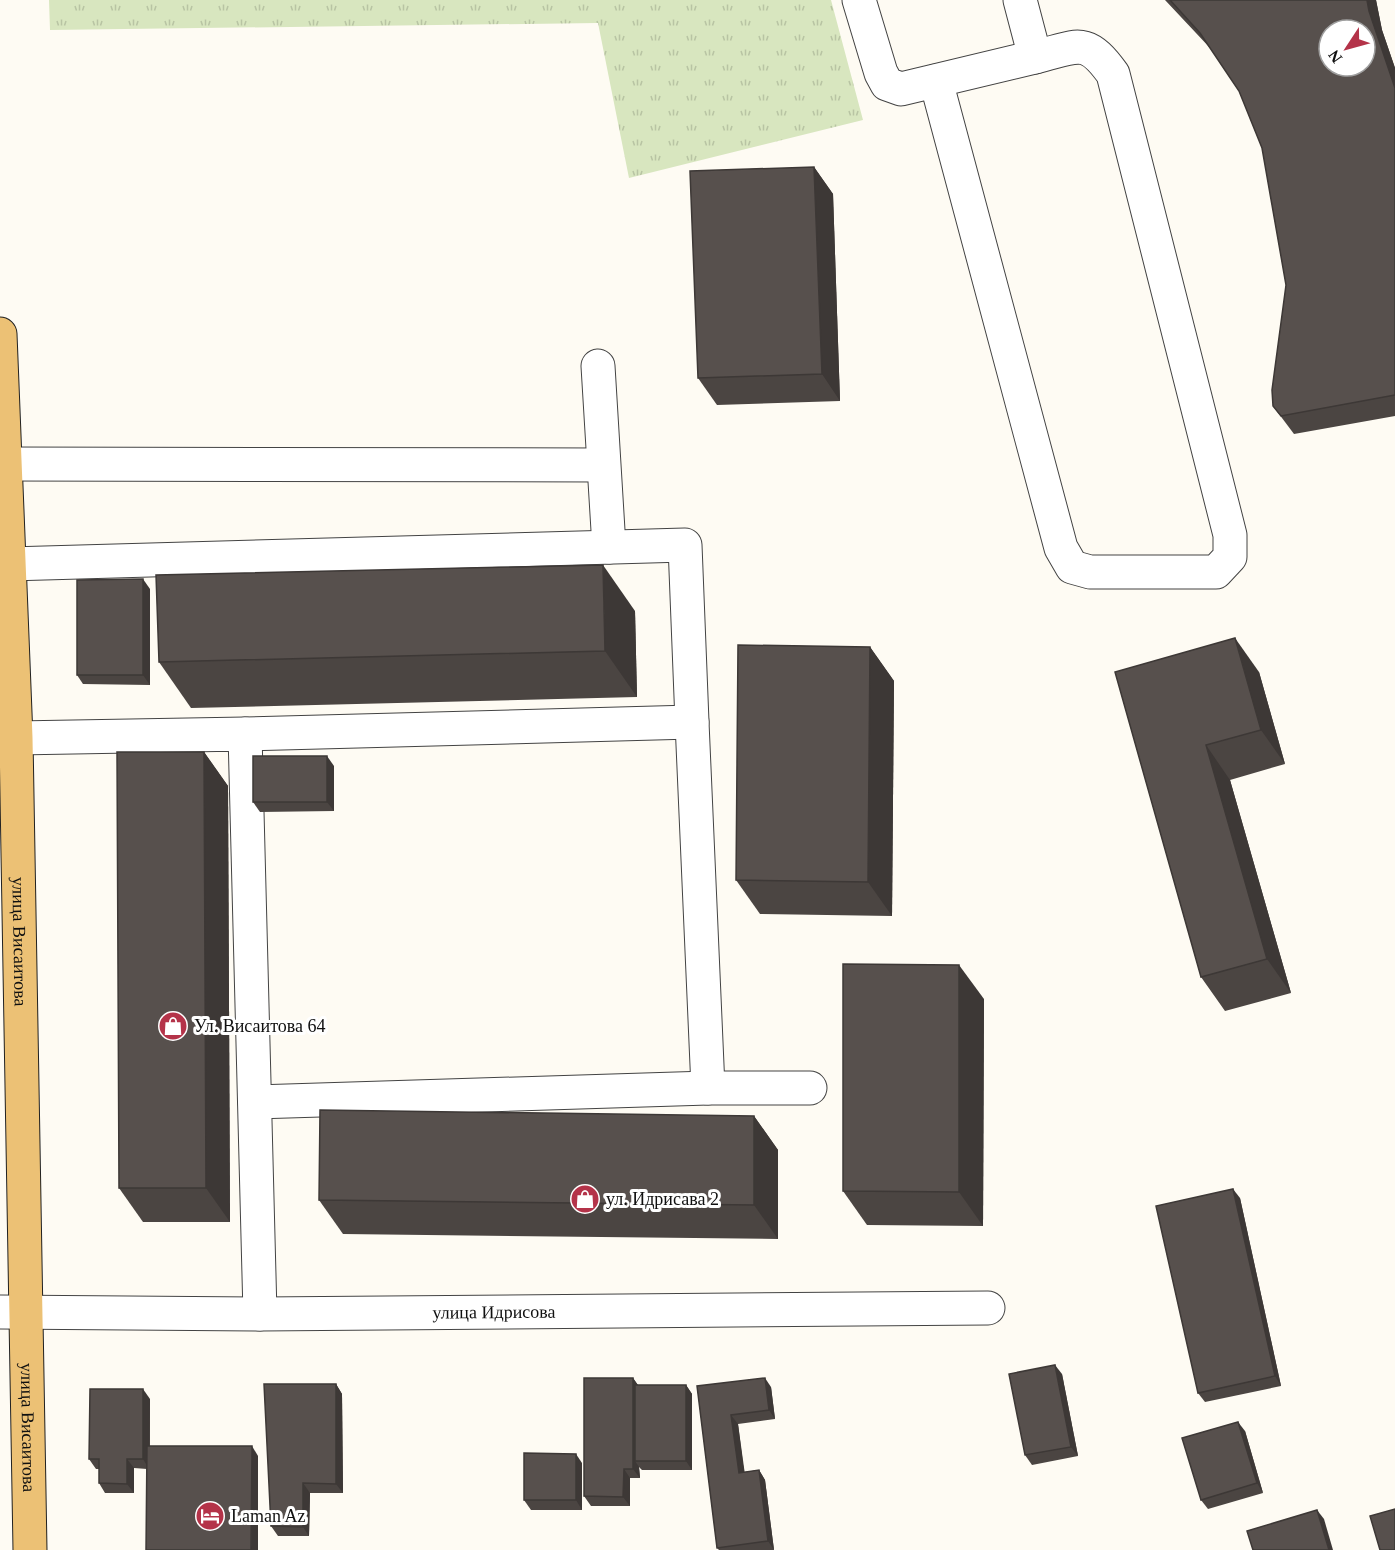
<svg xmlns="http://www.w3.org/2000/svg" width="1395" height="1550" viewBox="0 0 1395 1550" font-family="'Times New Roman',serif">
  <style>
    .park { fill: url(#park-tufts) }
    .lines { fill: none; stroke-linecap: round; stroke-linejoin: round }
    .minor-casing { stroke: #434343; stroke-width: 35 }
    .major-casing { stroke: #212121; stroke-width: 35 }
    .minor { stroke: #fff; stroke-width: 33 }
    .major { stroke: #ecc175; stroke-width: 33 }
    .wall { fill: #4b4542 }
    .shaded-wall { fill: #3d3836 }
    .building { fill: #57504d; stroke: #3d3836; stroke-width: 1.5; fill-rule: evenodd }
    .labels { text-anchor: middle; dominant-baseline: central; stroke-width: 6; stroke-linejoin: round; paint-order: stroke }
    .street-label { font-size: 18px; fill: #101010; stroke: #fff }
    .poi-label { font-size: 18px; fill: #101010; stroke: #fff; text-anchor: start }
  </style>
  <defs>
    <pattern id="park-tufts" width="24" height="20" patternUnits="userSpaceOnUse" patternTransform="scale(1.5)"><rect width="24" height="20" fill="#d8e6bf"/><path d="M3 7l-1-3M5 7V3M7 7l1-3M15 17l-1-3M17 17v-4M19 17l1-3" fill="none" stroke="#b8c4a3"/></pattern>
  </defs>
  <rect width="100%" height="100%" fill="#fefbf3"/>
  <polygon class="park" points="49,0 831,0 863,120 629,178 598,23 50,30"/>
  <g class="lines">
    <g class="minor-casing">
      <g id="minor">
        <polyline points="859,0 881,73 887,84 901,89 1035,57"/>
        <path d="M936,81L1061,548L1072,567L1090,572H1216L1230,557V535L1113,74C1085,35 1077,47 1035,57L1020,0"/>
        <polyline points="598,366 609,547"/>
        <polyline points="5,464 603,465"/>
        <polyline points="9,564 685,545 692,722 245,734"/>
        <polyline points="692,722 708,1088 810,1088"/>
        <polyline points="16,738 245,734 260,1314"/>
        <polyline points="255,1102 708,1088"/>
        <path id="s1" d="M0,1312L260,1314L988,1308"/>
      </g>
    </g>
    <g class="major-casing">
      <g id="major">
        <path id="s2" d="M0,334L16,738L30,1550"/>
      </g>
    </g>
    <use href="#minor" class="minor"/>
    <use href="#major" class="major"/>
  </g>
  <g class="wall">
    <polygon points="1165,0 1376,0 1382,30 1395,68 1395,416 1294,434 1273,406 1286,285 1262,148 1239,91 1211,49"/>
    <polygon points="814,167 833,194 840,401 717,405 698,378"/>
    <polygon points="150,589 150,685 83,684 77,675"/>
    <polygon points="635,611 637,697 191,708 159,662"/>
    <polygon points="870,647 894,681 892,916 760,914 736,880"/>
    <polygon points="1115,672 1259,672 1285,764 1230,780 1291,993 1225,1011 1201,977"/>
    <polygon points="204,752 228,786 230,1222 143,1222 119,1188"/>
    <polygon points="334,766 334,811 260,812 253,802"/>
    <polygon points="984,999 983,1226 867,1225 843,1191"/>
    <polygon points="754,1116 778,1150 778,1239 343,1234 319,1200"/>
    <polygon points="1240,1198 1281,1386 1205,1402 1198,1393"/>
    <polygon points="1062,1374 1078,1456 1032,1465 1025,1455"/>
    <polygon points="633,1378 638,1385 686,1385 692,1394 692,1470 642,1470 639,1467 640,1478 630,1478 630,1506 591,1506 584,1496"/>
    <polygon points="336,1384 342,1394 343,1493 310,1493 309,1536 278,1536 271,1526"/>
    <polygon points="697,1386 771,1387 775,1419 738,1424 744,1472 759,1470 765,1480 774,1550 719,1550 717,1548"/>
    <polygon points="150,1399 150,1446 258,1456 147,1469 134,1468 134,1493 105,1493 99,1483 99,1469 96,1469 89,1459"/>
    <polygon points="1245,1431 1263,1493 1208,1509 1201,1500"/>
    <polygon points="582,1463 582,1510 531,1510 524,1500"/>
  </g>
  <g class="shaded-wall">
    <polygon points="1367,0 1376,0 1382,30 1395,68 1395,88 1369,11"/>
    <polygon points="814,167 833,194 840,401 822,374"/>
    <polygon points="603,565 635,611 637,697 605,651"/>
    <polygon points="143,579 150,589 150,685 143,675"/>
    <polygon points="1235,638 1259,672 1285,764 1261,730"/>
    <polygon points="870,647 894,681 892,916 868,882"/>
    <polygon points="1206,745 1230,780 1291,993 1267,959"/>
    <polygon points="204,752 228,786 230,1222 206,1188"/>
    <polygon points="327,756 334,766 334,811 327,802"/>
    <polygon points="959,965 984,999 983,1226 959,1192"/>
    <polygon points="754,1116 778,1150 778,1239 754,1205"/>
    <polygon points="1233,1189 1240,1198 1281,1386 1275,1376"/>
    <polygon points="1055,1365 1062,1374 1078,1456 1071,1447"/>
    <polygon points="633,1378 639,1387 635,1461 639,1467 640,1478 633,1469"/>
    <polygon points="765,1378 771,1387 775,1419 769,1410"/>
    <polygon points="336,1384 342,1394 343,1493 336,1484"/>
    <polygon points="686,1385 692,1394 692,1470 686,1461"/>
    <polygon points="143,1389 150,1399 149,1469 143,1459"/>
    <polygon points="731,1415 738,1424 746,1482 739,1473"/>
    <polygon points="1238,1422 1245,1431 1263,1493 1257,1483"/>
    <polygon points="252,1446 258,1456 258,1550 251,1550"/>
    <polygon points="576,1454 582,1463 582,1510 576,1500"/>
    <polygon points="127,1459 134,1468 134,1493 127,1484"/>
    <polygon points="624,1469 630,1478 630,1506 623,1497"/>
    <polygon points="759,1470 765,1480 774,1550 768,1541"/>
    <polygon points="303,1483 310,1493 309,1536 303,1527"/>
    <polygon points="1317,1510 1324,1519 1333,1550 1329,1550"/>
  </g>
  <g class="building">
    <path d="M1170,0H1367L1369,11L1395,88V395L1281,416L1273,406L1272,390L1286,285L1262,148L1239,91L1200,33ZM1329,30H1365V66H1329Z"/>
    <polygon points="814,167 822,374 698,378 690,171"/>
    <polygon points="603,565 605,651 159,662 156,575"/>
    <polygon points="143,579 143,675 77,675 77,580"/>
    <polygon points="1235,638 1261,730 1206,745 1267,959 1201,977 1115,672"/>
    <polygon points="738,645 870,647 868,882 736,880"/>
    <polygon points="117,752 204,752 206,1188 119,1188"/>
    <rect x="253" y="756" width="74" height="46"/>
    <polygon points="843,964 959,965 959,1192 843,1191"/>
    <polygon points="320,1110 754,1116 754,1205 319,1200"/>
    <polygon points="1233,1189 1275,1376 1198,1393 1156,1206"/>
    <polygon points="1055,1365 1071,1447 1025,1455 1009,1374"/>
    <polygon points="584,1378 633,1378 633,1469 624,1469 623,1497 584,1496"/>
    <polygon points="765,1378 769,1410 731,1415 739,1473 759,1470 768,1541 717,1548 697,1386"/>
    <polygon points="264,1384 336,1384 336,1484 303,1483 303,1527 271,1526"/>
    <rect x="635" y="1385" width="51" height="76"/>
    <polygon points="90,1389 143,1389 143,1459 127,1459 127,1484 99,1483 99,1459 89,1459"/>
    <polygon points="1238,1422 1257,1483 1201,1500 1182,1438"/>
    <polygon points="147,1446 252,1446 251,1550 146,1550"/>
    <polygon points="524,1453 576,1454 576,1500 524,1500"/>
    <polygon points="1395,1509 1395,1550 1380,1550 1370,1516"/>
    <polygon points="1317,1510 1329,1550 1253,1550 1247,1531"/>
  </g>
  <defs>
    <g id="shop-disc" transform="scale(1.5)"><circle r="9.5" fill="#b43349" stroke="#fff"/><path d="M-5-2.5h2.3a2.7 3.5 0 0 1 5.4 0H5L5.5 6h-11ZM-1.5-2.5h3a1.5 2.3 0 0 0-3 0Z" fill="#fff"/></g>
    <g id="hotel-disc" transform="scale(1.5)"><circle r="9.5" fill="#b43349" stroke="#fff"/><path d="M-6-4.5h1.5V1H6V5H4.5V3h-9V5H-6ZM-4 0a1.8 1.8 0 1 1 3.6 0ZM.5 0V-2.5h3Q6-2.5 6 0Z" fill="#fff"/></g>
  </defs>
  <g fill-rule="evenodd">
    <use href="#shop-disc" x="173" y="1026"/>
    <use href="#shop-disc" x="585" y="1199"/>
    <use href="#hotel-disc" x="210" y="1516"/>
  </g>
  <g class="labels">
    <g class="street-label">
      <text stroke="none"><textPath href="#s2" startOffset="608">улица Висаитова</textPath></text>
      <text stroke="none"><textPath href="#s1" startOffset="494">улица Идрисова</textPath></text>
      <text stroke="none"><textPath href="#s2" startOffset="1094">улица Висаитова</textPath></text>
    </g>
    <g class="poi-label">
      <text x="194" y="1026">Ул. Висаитова 64</text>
      <text x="606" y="1199">ул. Идрисава 2</text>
      <text x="231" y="1516">Laman Az</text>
    </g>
  </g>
  <g transform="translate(1347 48) rotate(234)"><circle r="28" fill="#ffffff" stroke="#9f9f9f" stroke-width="1.5"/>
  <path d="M0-4.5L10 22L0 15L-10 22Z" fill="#b43349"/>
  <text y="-9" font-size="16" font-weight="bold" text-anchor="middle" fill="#101010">N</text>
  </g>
</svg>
